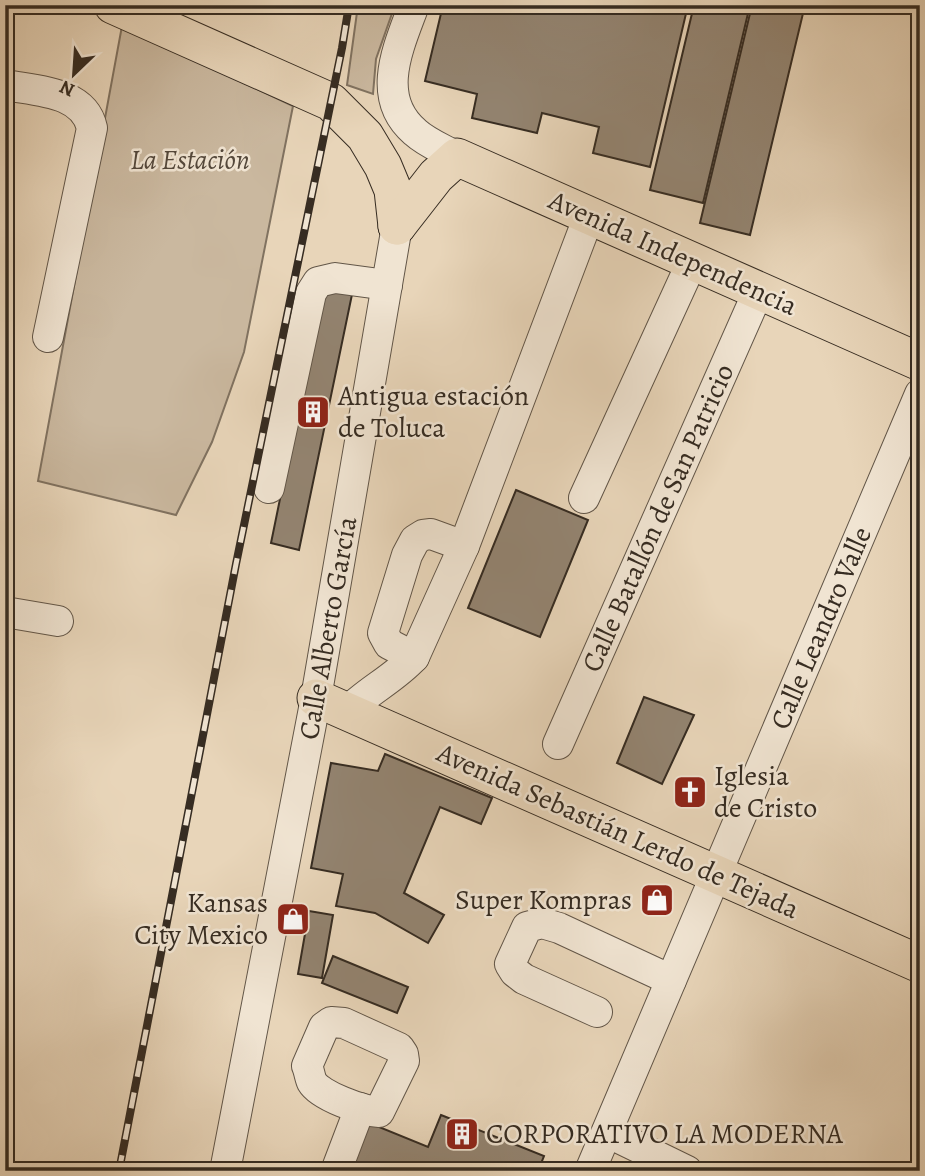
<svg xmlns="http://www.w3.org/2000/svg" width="925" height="1176" viewBox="0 0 925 1176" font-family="Alegreya,serif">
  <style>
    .green { fill: #cab89f; stroke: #807260; stroke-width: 2 }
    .building { fill: #938471; stroke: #362c22; stroke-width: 2 }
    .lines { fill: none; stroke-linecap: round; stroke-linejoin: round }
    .minor-casing { stroke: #625648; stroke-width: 32 }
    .major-casing { stroke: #362c22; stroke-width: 39 }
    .minor { stroke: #f0e4d2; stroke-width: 30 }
    .major { stroke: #e8d5b9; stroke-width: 37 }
    .rail-casing { stroke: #362c22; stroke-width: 8 }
    .rail { stroke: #f0e4d2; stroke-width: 5; stroke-dasharray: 16; stroke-linecap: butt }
    .labels { text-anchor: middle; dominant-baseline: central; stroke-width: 5; stroke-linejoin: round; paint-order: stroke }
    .park-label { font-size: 28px; font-style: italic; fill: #54483b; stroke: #f0e4d2 }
    .street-label { font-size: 28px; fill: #362c22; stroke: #f0e4d2 }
    .poi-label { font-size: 28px; fill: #362c22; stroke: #f0e4d2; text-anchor: start }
  </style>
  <rect width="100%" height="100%" fill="#e8d5b9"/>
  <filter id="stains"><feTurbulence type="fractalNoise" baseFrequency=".00286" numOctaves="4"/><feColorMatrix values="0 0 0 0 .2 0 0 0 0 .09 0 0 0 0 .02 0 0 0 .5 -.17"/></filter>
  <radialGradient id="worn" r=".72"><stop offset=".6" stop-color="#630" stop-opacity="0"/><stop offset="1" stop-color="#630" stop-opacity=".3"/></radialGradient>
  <g class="green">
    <polygon points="358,5 395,5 376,59 373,94 347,85"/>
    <polygon points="122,26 293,106 244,352 212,442 176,515 38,481"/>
  </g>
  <g class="building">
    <polygon points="443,5 688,5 650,167 593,153 599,127 542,113 537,133 472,118 477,94 425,81"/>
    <polygon points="694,5 750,5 703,203 650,190"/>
    <polygon points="752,5 805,5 750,235 700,223"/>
    <polygon points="326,274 355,280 299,550 271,543"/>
    <polygon points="516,490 588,520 540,637 468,608"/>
    <polygon points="644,697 694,715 662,784 617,763"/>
    <polygon points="385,754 492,798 481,824 440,807 404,893 444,915 428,943 375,913 336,906 343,874 311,868 331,763 378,771"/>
    <polygon points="309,911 333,915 322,978 298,974"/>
    <polygon points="333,956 408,987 397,1013 322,983"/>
    <polygon points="441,1115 544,1156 538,1171 348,1171 367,1122 428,1147"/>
  </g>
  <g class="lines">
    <g class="minor-casing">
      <g id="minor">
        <path d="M414,5C399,46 374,97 415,132C427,143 443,149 457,157"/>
        <path d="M5,85C36,91 84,91 92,128L48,337"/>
        <polyline points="269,488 311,293 318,282 335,278 387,285"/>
        <polyline points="584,498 692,262"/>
        <polyline points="5,612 58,621"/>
        <polyline points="414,657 389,644 383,633 407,555 415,540 423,535 431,534 464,546"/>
        <path d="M347,712C367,691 394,679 414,657L464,546L589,216"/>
        <polyline points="558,744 758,292"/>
        <polyline points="597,1012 524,979 515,972 510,964 527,927 542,923 559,928 671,980"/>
        <path d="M331,1022L344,1023L399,1048L403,1054L404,1061L379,1112C363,1111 320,1096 312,1082C310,1078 309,1070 307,1066L324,1027Z"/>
        <polyline points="607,1132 687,1171"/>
        <polyline points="225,1171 316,698 397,226"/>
        <polyline points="336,1171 360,1108"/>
        <polyline points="590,1171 920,394"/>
      </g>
    </g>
    <g class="major-casing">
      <g id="major">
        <polyline points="113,5 331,102 365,136 383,166 393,190 397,226"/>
        <polyline points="397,226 436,176 457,157 920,362"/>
        <polyline points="316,698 920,964"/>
      </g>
    </g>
    <use href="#minor" class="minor"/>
    <use href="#major" class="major"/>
    <g class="rail-casing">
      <polyline id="rail" points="119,1171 236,564 342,48 349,5"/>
    </g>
    <use href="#rail" class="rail"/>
  </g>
  <defs>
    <g id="building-square" transform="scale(1.75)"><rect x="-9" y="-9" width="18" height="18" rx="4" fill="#8f2418" stroke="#f0e4d2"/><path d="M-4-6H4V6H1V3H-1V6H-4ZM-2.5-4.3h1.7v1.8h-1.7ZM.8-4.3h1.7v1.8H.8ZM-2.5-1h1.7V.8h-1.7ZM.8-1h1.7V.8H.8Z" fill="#fff"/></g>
    <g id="church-square" transform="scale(1.75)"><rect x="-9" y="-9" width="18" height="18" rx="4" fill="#8f2418" stroke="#f0e4d2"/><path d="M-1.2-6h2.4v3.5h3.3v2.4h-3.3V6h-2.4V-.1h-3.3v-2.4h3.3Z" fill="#fff"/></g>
    <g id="shop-square" transform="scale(1.75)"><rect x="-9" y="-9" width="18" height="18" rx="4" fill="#8f2418" stroke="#f0e4d2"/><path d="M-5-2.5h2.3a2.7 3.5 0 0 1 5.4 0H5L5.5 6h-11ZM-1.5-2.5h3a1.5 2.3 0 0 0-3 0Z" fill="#fff"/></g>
  </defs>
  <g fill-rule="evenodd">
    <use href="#building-square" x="313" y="412"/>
    <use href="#church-square" x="690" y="792"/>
    <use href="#shop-square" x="657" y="900"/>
    <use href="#shop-square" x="293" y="919"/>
    <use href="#building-square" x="462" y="1134"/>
  </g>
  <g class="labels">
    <g class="park-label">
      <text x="190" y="160">La Estación</text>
    </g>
    <g class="street-label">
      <text transform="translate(673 253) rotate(24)">Avenida Independencia</text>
      <text transform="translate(658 518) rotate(-66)">Calle Batallón de San Patricio</text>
      <text transform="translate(328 628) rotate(-80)">Calle Alberto García</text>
      <text transform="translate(821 628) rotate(-67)">Calle Leandro Valle</text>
      <text transform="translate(618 831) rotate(24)">Avenida Sebastián Lerdo de Tejada</text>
    </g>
    <g class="poi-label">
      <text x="338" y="396">Antigua estación<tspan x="338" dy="32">de Toluca</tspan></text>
      <text x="714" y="776">Iglesia<tspan x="714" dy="32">de Cristo</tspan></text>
      <text x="632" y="900" text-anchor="end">Super Kompras</text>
      <text x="268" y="903" text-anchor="end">Kansas<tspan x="268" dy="32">City Mexico</tspan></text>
      <text x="486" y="1134">CORPORATIVO LA MODERNA</text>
    </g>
  </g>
  <rect width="925" height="1176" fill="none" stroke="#e8d5b9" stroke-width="28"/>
  <rect x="7" y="7" width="911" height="1162" fill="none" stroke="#362c22" stroke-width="3.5"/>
  <rect x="14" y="14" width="897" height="1148" fill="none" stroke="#362c22" stroke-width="2"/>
  <g transform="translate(74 74) rotate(205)" stroke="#f0e4d2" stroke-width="5" paint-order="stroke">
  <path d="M0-5L12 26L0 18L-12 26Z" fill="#362c22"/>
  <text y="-10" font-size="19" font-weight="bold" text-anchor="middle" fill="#362c22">N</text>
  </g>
  <rect width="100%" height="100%" filter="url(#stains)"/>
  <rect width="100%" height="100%" fill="url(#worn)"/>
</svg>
